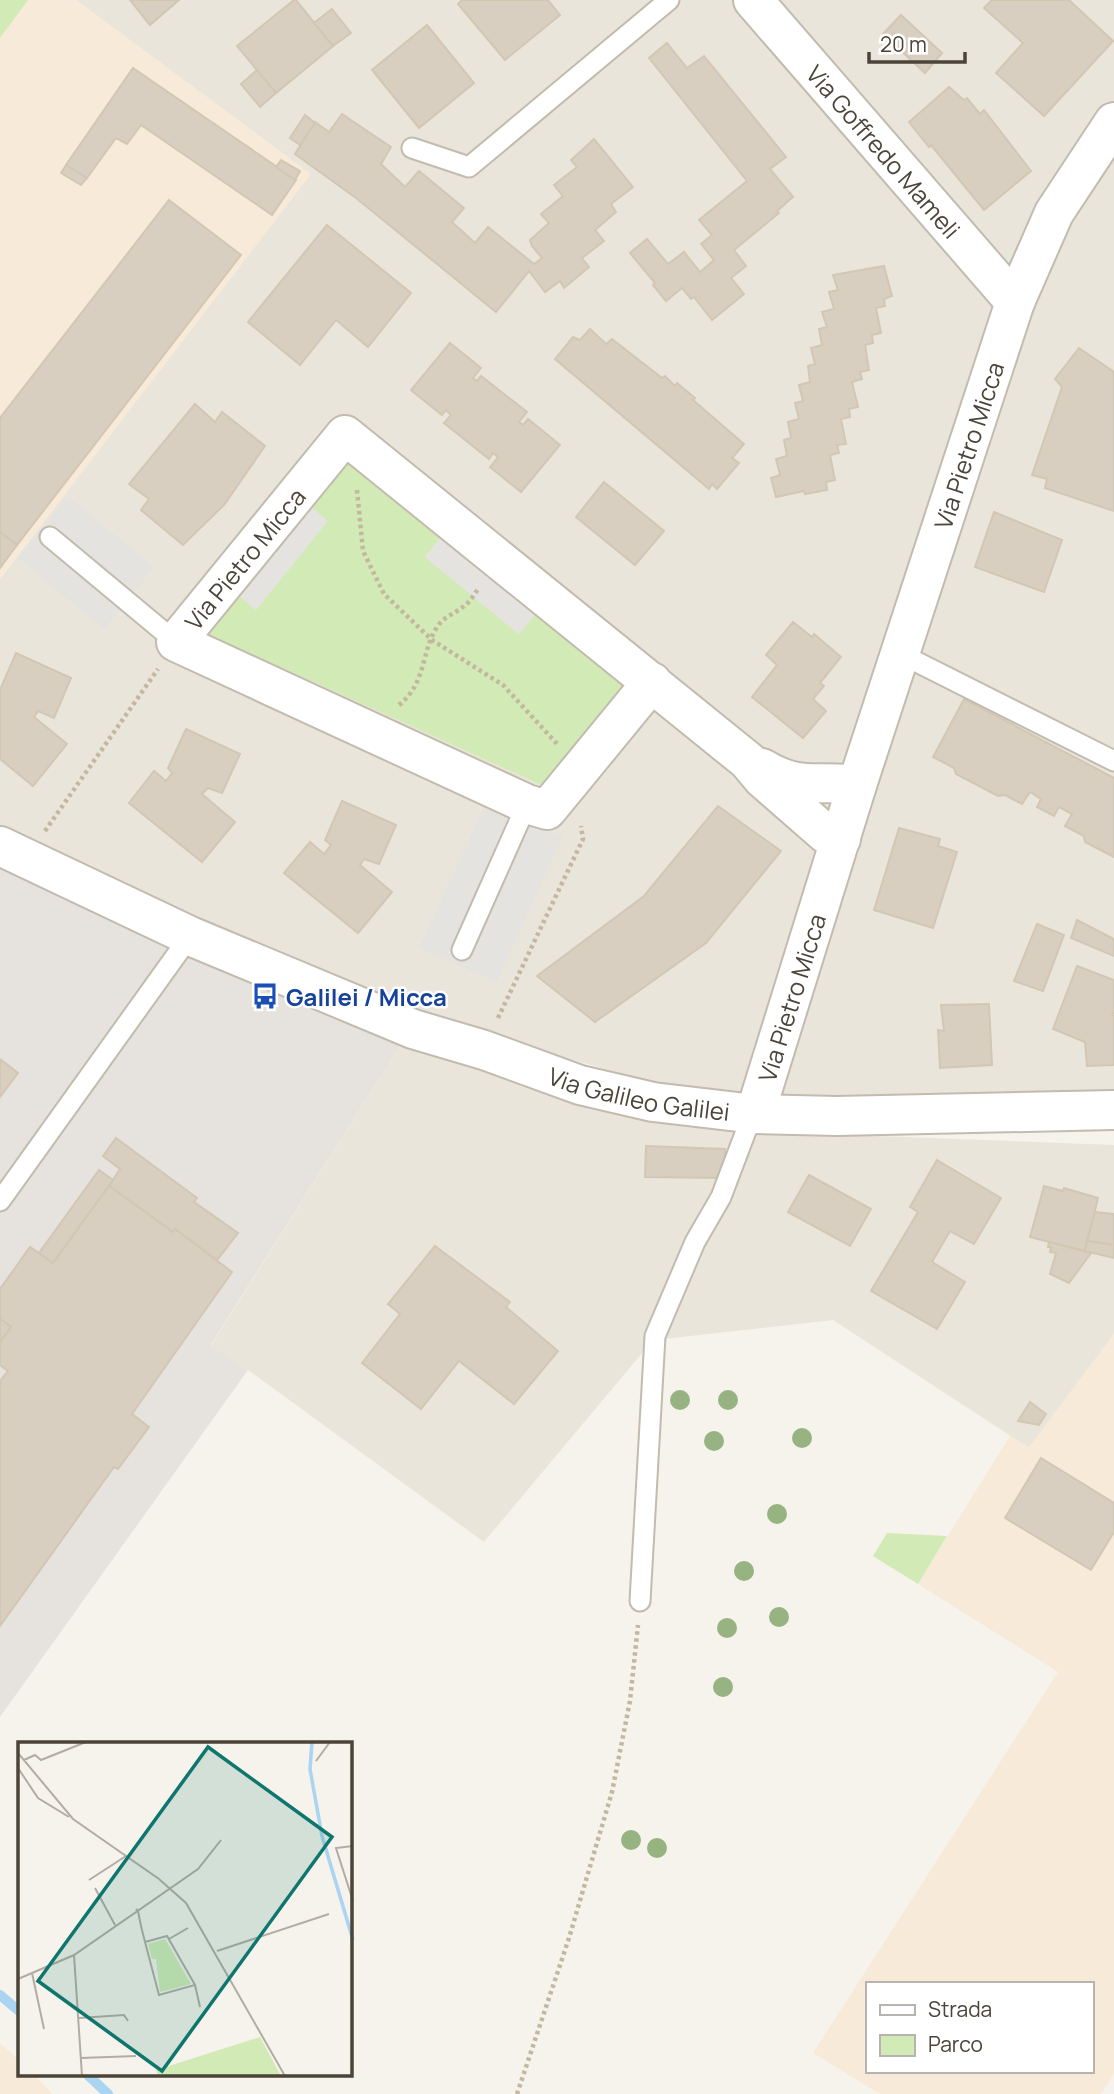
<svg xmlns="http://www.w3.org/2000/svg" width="1114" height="2094" viewBox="0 0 1114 2094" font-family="Manrope,sans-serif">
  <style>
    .residential { fill: #eae5da }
    .commercial { fill: #f7ead8; fill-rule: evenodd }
    .industrial { fill: #e6e2dd }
    .green { fill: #d2eab5 }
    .parking { fill: #e5e3e0 }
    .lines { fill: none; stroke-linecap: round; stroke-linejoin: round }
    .stream { stroke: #a9d4f2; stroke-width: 10 }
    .building { fill: #d8cfc1; stroke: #d3c7b4; stroke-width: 2 }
    .service-casing { stroke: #c2bbae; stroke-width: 23 }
    .minor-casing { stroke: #c2bbae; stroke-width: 42 }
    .tertiary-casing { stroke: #c2bbae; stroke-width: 42 }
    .path { stroke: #c4b79f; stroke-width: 4.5; stroke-dasharray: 3.5 3.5; stroke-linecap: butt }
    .service { stroke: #fff; stroke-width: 19 }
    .minor { stroke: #fff; stroke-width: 38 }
    .tertiary { stroke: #fff; stroke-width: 38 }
    .tree { fill: #97b381 }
    .labels { text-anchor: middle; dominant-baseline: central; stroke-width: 5; stroke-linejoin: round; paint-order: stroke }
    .street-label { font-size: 24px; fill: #4b4439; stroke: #fff }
    .transit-label { font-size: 24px; font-weight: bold; fill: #164399; stroke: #fff; text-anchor: start }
    .inset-river { fill: none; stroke: #a9d4f2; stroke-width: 3.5 }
    .inset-road { fill: none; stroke: #b2ada4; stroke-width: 2 }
    .view { fill: #0f766e; fill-opacity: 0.15; stroke: #0f766e; stroke-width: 3.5 }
    .inset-edge { fill: none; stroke: #4b4439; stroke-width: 3.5 }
  </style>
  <rect width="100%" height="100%" fill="#f6f3ec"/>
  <g class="residential">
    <polygon points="76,0 1114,0 1114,1090 797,1103 681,1091 421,1016 200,925 0,828 0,579 310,174"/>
    <polygon points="406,1037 563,1091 685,1127 798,1133 1114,1145 1114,1334 1029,1448 833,1320 664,1339 648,1346 484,1542 248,1370 210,1347"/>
  </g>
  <g class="commercial">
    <polygon points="28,0 76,0 311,174 0,579 0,38"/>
    <path d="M1114,1334V2074L1101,2094H880L813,2053L1058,1672L918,1584L1010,1436L1029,1447ZM867,1984H1091V2071H867Z"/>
    <polygon points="0,2043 19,2060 19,2075 34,2075 53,2094 0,2094"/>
  </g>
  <polygon class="industrial" points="0,864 406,1037 210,1346 248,1370 0,1717"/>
  <g class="green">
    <polygon points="0,0 28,0 0,38"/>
    <polygon points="351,456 444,533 425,557 519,634 538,611 629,684 546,787 206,633 238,595 256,610 327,521 310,506"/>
    <polygon points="887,1533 947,1536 918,1584 873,1556"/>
  </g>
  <g class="parking">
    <polygon points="68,497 154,567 104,629 18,558"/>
    <polygon points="310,506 328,521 256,610 238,595"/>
    <polygon points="444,533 538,611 519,634 425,557"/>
    <polygon points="486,803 563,836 497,982 419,948"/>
  </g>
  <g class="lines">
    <g class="stream">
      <polyline points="0,1995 19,2011"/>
      <polyline points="88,2075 108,2094"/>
    </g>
  </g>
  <g class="building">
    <polygon points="130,0 179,0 150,25"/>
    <polygon points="294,0 296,0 333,46 276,93 237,46"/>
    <polygon points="462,0 548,0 560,15 505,60 458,4"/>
    <polygon points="992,0 1069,0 1113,41 1044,116 996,73 1023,43 984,8"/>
    <polygon points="332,9 351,33 333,46 314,23"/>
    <polygon points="901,15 942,53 925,73 883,34"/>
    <polygon points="427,25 474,83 419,128 372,70"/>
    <polygon points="667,43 687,68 704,56 786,157 770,169 793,197 777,211 779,213 734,250 746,266 731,278 744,294 712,320 694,297 691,299 682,288 666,301 653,285 655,283 630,253 647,239 668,264 684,252 700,272 714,260 701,244 712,235 699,220 747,181 649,58"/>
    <polygon points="133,68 296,180 272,215 141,125 127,144 116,138 87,178 66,165"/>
    <polygon points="257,70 276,93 260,107 241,84"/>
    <polygon points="949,87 964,100 967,98 980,114 984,110 1031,171 984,210 931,145 929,147 909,122"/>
    <polygon points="342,114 391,147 381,164 405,187 419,171 464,208 452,222 475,243 488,227 534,264 542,258 532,246 530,240 549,223 541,214 563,196 554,185 577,167 571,160 594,139 633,187 611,204 616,212 595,230 604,241 582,258 589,267 564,288 560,281 545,292 529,271 496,312 356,198 295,154 315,122 329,132"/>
    <polygon points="305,115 315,123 300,145 290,138"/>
    <polygon points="281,160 300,171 295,180 276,167"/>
    <polygon points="66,165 87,178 81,185 61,173"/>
    <polygon points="169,200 241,255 17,545 0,532 0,418"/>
    <polygon points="327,225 411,293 368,347 336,320 300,365 248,322"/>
    <polygon points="884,266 892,296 884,299 885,306 876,308 881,333 872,335 873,343 865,345 869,370 860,372 862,379 852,382 858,407 849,409 850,417 841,419 846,444 837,445 839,453 830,455 835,480 826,482 827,490 805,494 804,491 776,497 771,478 780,475 776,459 787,456 784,440 791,438 788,422 799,419 795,403 803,401 799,385 810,382 808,366 815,364 811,348 822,345 819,329 827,327 822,312 834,309 829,292 838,290 833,275"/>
    <polygon points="590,329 606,344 612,339 662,378 665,376 675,386 677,383 695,398 693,400 744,444 732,458 739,463 717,489 712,484 709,489 555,359 573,337 580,340"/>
    <polygon points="450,343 481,368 473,378 477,381 481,376 527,412 519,422 523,425 528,419 560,445 521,492 490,467 498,457 493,453 489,459 444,423 451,415 446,410 442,415 411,390"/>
    <polygon points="1079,348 1114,372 1114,511 1045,488 1047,479 1032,475 1062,387 1055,379"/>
    <polygon points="195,404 215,422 222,412 265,446 224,505 183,545 141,510 149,499 129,484"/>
    <polygon points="604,482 664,531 635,565 576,517"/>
    <polygon points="994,512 1062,540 1044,592 975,567"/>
    <polygon points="0,532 17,545 0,568"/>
    <polygon points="793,622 812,637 814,634 841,657 820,683 824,686 813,699 826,711 803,738 752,697 777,665 766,655"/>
    <polygon points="16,653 71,678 54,718 38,711 34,717 67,744 33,786 0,759 0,690"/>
    <polygon points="964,699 1114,778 1114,857 1085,842 1084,836 1065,826 1072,814 1059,807 1054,816 1037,807 1041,799 1030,792 1022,804 1005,795 998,796 956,774 954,768 933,757"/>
    <polygon points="186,729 240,754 222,793 208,788 202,794 235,822 202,862 129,803 154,771 166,781 172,773 168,768"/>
    <polygon points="342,801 396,825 379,864 364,859 360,865 392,892 358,933 284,873 310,842 324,854 331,845 325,840"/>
    <polygon points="718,806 781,851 706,943 595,1022 537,976 644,896"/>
    <polygon points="899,828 940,839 938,846 957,852 933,928 874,910"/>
    <polygon points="1077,920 1114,939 1114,956 1071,938"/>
    <polygon points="1037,924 1064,935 1043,991 1014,981"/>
    <polygon points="1077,966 1114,980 1114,1011 1112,1016 1114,1016 1114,1065 1087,1066 1085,1042 1053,1029"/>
    <polygon points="989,1004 992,1065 940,1068 938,1030 944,1031 941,1005"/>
    <polygon points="0,1059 18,1073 0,1097"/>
    <polygon points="116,1138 197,1198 194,1202 238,1233 217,1260 175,1229 173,1232 109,1186 120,1169 103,1156"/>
    <polygon points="646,1146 725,1149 724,1178 645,1177"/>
    <polygon points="937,1160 1001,1198 974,1244 950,1231 932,1262 965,1282 937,1329 871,1291 918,1212 910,1207"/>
    <polygon points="99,1170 113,1180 53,1263 39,1253"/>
    <polygon points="809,1175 871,1209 850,1246 788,1212"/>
    <polygon points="109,1186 173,1232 175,1229 232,1272 132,1414 149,1427 118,1469 114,1467 0,1626 0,1381 8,1371 0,1365 0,1342 11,1327 0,1319 0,1289 30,1247 53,1263"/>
    <polygon points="1044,1186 1063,1191 1064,1188 1098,1198 1085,1251 1030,1237"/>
    <polygon points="1095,1212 1114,1214 1114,1245 1087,1241"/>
    <polygon points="1087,1241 1114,1245 1114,1258 1085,1251"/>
    <polygon points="1049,1242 1091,1253 1069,1283 1050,1274 1056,1253 1050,1252 1051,1247 1048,1247"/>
    <polygon points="435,1246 510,1302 506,1307 558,1351 514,1404 459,1361 421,1409 362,1363 400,1314 388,1304"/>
    <polygon points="0,1319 11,1327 0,1342"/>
    <polygon points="1030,1402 1046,1414 1039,1425 1018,1421"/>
    <polygon points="1041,1458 1114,1503 1114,1532 1091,1570 1005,1518"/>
  </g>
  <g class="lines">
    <g class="service-casing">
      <g id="service">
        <polyline points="412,148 469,167 669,0"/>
        <polyline points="50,537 176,642"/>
        <polyline points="901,654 1114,761"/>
        <polyline points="462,950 527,804"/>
        <polyline points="0,1201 190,936"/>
        <polyline points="640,1601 655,1336 695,1242 721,1197 746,1131 755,1114"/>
      </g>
    </g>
    <g class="minor-casing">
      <g id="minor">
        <path id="s1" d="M753,0L1015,302"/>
        <path id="s2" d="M652,682L547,810L527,804L176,642L345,435L748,761L763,779L826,834L841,839"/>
        <path d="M762,768C802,792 817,779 857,785"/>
        <path id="s3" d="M755,1114L857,785L1015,302L1054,213L1114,122"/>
      </g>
    </g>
    <g class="tertiary-casing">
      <g id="tertiary">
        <path id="s4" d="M0,846L190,936L413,1029L484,1050L580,1085L653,1102L755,1114L837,1116L1114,1110"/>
      </g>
    </g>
    <g class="path">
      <polyline points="357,490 363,551 384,594 432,640 503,685 558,745"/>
      <path d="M399,705C429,681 420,646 441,622C447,616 457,612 464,606C470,602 474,595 478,589"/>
      <polyline points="45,831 158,669"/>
      <polyline points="498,1018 583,839 581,826"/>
      <polyline points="517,2094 569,1938 612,1792 630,1701 638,1625"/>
    </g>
    <use href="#service" class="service"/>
    <use href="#minor" class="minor"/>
    <use href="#tertiary" class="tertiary"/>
  </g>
  <g class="tree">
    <circle cx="680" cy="1400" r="10"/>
    <circle cx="728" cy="1400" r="10"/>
    <circle cx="802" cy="1438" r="10"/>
    <circle cx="714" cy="1441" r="10"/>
    <circle cx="777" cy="1514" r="10"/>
    <circle cx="744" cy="1571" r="10"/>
    <circle cx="779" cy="1617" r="10"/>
    <circle cx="727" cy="1628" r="10"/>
    <circle cx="723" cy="1687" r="10"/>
    <circle cx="631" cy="1840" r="10"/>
    <circle cx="657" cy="1848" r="10"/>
  </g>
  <defs>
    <g id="bus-bare" transform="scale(2.1)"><path d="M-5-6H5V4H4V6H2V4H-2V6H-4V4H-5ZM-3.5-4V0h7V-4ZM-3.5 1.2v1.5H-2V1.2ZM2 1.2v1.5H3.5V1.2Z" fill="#1a4fb4" stroke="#fff" stroke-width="2.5" paint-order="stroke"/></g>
  </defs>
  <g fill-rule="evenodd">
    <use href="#bus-bare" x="265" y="996"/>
  </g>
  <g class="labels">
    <g class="street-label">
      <text stroke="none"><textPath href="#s1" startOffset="200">Via Goffredo Mameli</textPath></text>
      <text stroke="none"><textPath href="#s3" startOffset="702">Via Pietro Micca</textPath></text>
      <text stroke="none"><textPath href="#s2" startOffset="681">Via Pietro Micca</textPath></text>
      <text stroke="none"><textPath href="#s3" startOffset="122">Via Pietro Micca</textPath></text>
      <text stroke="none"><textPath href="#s4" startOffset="688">Via Galileo Galilei</textPath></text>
    </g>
    <g class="transit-label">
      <text x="286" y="996">Galilei / Micca</text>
    </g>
  </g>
  <g transform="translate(18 1742)">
    <rect width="334" height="334" fill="#f6f3ec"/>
    <path d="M147,197L173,242L142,250L138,217H134L130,202ZM242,295L263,334H140L138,328Z" fill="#d2eab5"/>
    <path class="inset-river" d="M294,0L292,27L304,94L335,198"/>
    <path class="inset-road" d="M0,11L55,77L141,137L168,161L267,334M6,18L17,13L23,18L68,0M298,19L312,0M0,26L20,56L51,75M335,104L318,106L335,159M71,138L108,114M77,146L97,183M118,167L120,169L123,184L127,200L141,253L177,243L149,194L127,200M151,197L170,186M199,209L311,172M56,213L64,334M14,231L26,287M0,237L56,213L180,127L203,98M177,243L182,265M61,276L106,273L110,279M63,316L118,314"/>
    <path class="view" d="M190,5L314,95L144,329L20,239Z"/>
    <rect width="334" height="334" class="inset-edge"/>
  </g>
  <rect x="866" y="1982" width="228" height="91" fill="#ffffff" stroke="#b7b4b0" stroke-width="2"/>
  <rect x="880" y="2005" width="35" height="10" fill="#ffffff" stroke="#b7b4b0" stroke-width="2"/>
  <text x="928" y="2017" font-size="21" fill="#4b4439">Strada</text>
  <rect x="880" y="2035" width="35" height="21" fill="#d2eab5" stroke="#b7b4b0" stroke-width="2"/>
  <text x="928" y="2052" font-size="21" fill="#4b4439">Parco</text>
  <path d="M869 52v10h96v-10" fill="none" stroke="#4b4439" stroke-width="3.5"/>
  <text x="880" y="52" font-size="21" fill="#4b4439" stroke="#ffffff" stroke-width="5" paint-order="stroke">20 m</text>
</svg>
